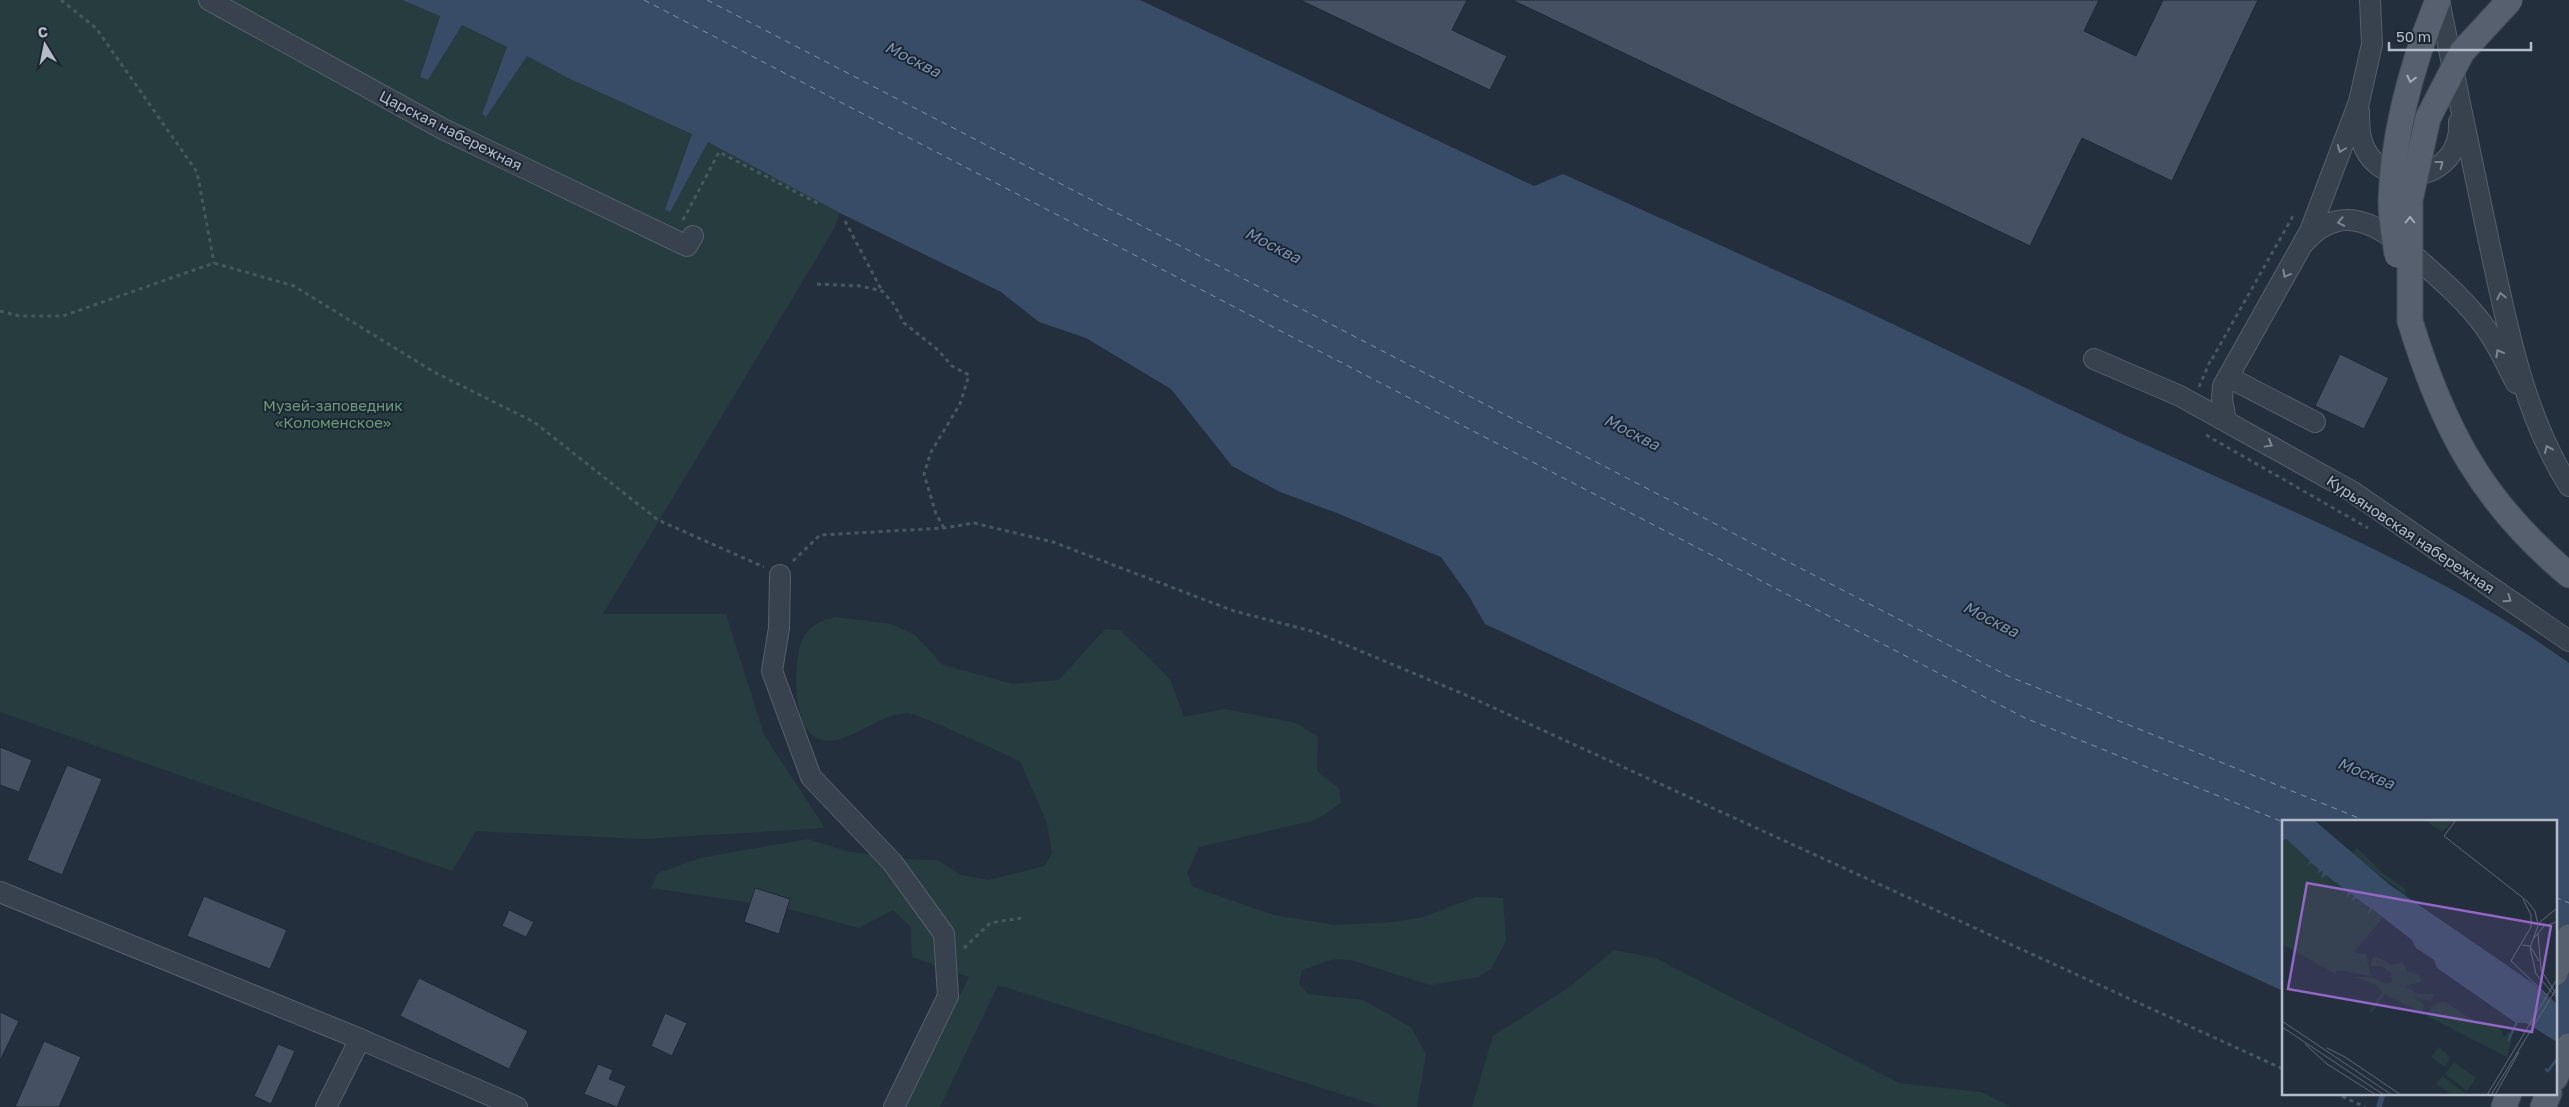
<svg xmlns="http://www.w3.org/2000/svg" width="2569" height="1107" viewBox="0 0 2569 1107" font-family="'Golos Text',sans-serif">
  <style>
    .green { fill: #263c3f }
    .water { fill: #394c67 }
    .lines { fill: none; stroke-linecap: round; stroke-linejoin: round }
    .stream { stroke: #394c67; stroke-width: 5.5 }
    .ferry { stroke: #7c92b1; stroke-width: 1; stroke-dasharray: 6 5; stroke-linecap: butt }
    .building { fill: #455162; stroke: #1f2835 }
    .minor-casing { stroke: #565f6c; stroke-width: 22 }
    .major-casing { stroke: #414a57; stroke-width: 27 }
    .path { stroke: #44595c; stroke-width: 3; stroke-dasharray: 4 4; stroke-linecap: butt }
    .minor { stroke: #38414e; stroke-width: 20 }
    .major { stroke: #56606e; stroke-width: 25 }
    .major-bridge-casing { stroke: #414a57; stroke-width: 27; stroke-linecap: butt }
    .major-bridge { stroke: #56606e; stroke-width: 25 }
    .oneway { stroke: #a1aab7 }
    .oneway2 { stroke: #7c8592 }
    .labels { text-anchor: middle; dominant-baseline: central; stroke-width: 4; stroke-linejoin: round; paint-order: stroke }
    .street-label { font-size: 15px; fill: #b4bcc9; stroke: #1d2633 }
    .park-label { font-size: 15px; fill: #6b9a76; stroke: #1d2633 }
    .water-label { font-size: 16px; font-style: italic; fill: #7c92b1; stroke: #1d2633 }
    .inset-river { fill: none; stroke: #394c67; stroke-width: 2.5 }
    .inset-road { fill: none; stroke: #5e6776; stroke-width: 1 }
    .view { fill: #9266c3; fill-opacity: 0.15; stroke: #9266c3; stroke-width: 2.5 }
    .inset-edge { fill: none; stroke: #b4bcc9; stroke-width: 2.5 }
  </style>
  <rect width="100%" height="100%" fill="#242f3e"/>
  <g class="green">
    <polygon points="0,0 402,0 440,16 420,76 428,80 462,25 507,47 482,114 486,116 527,56 568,78 692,134 665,209 670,211 707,141 840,213 834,229 603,614 726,614 764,735 825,828 642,839 476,831 452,871 0,712"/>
    <path d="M836,617L891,624L915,635L943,665L1013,684L1059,680L1105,629L1120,630L1170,679L1184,717L1225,709L1296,723L1318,737L1317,771L1339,788L1341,803L1316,820L1199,847L1187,873L1193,887L1274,915L1335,925L1395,922L1423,917L1476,897L1503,898L1506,941L1491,969L1478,977L1430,985L1351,960L1334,959L1302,970L1299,984L1308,994L1363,1000L1411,1027L1426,1054L1417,1107H1382L998,985L940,1107H905L969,977L912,957L911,927L893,910L859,928L785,908L651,888L658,873L700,858L808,839L846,851L897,859L937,860L961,875L989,880L1045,866L1052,853L1047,823L1020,761C1004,754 917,713 907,713C880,715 859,735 836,740C791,749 794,676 799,650C804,629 816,621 836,617Z"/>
    <polygon points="1614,950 1655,958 1899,1083 1981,1092 2011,1107 1472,1107 1493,1036 1568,988"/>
  </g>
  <path class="water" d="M402,0H1140L1534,186L1563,174C1662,219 1762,264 1861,309C1959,355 2056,404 2155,449C2297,514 2442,572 2569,663V1057L2555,1052V821H2283V991L1934,830L1779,761L1485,624L1469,596L1441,557L1337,513L1280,492L1232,466L1171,389L1086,338L1039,322L1001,292L840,213L708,142L670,212L665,209L692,134L568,78L527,56L486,117L482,114L507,47L462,25L428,80L420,77L440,16Z"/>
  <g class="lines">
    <polyline class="stream" points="2379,1107 2383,1093"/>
    <g class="ferry">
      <polyline points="644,0 2025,718 2283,822"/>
      <polyline points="707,0 2008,676 2366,821"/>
      <polyline points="2555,897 2569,903"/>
    </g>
  </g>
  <g class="building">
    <polygon points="1300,0 1467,0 1452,30 1507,56 1490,90"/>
    <polygon points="1512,0 2099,0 2084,31 2136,56 2163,0 2258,0 2172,181 2082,138 2030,246"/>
    <polygon points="2340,354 2389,378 2364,429 2315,406"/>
    <polygon points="0,747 32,760 19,792 0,785"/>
    <polygon points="67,765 102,779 62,875 27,860"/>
    <polygon points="755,888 790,899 779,934 744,922"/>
    <polygon points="204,896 287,930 270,969 187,936"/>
    <polygon points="509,910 534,922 526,937 502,926"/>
    <polygon points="419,978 528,1031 509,1069 400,1016"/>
    <polygon points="0,1012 19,1021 0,1061"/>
    <polygon points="665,1013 687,1023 672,1056 651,1046"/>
    <polygon points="44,1041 81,1057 59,1107 15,1107"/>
    <polygon points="278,1044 295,1051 271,1104 254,1096"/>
    <polygon points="598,1064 613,1070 609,1079 626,1086 617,1107 584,1094"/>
  </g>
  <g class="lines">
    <g class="minor-casing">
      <g id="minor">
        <polyline points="209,0 443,129 687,246 693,236"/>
        <path d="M2439,0C2455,81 2472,161 2489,242C2507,325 2523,413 2569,486"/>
        <path d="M2359,111C2359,120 2359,129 2361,138C2376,196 2463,183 2459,122"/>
        <path d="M2305,242C2348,193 2394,237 2428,268C2448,286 2469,305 2484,326C2497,343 2506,364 2516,383"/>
        <polyline points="2094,359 2180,396 2353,492 2569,641"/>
        <polyline points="2228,377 2315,422"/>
        <polyline points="2226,421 2222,399 2223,386 2310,231 2359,102 2372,44 2370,0"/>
        <polyline points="780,575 779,628 772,671 811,777 892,862 944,934 948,996 894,1107"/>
        <polyline points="0,892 360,1039"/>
        <polyline points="326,1107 360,1039 517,1107"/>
      </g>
    </g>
    <g class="major-casing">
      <g id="major">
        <path d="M2410,321C2443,429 2482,502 2569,575"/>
        <polyline points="2555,973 2569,937"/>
        <polyline points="2555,1078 2569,1046"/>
        <polyline points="2504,1107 2509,1093"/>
        <polyline points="2543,1107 2549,1093"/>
      </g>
    </g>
    <g class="path">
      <polyline points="61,0 96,28 197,172 214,263"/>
      <polyline points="683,220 719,152 821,205"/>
      <polyline points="845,221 882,291"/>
      <polyline points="817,284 861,286 882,291 893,303 904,323 938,350 952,366 969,375 960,404 931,452 924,474 936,514 944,528"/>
      <polyline points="0,311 19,316 63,316 214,263 294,286 434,372 534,422 658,520 764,567"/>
      <polyline points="2212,359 2293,216"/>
      <polyline points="2199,387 2211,359"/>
      <polyline points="2206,435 2368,528"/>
      <polyline points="793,561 820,535 944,528 974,523 1053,542 1234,611 1315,632 1468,696 2283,1069"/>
      <polyline points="964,948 990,923 1021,918"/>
      <polyline points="2335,1093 2365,1107"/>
    </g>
    <use href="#minor" class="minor"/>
    <use href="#major" class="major"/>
    <g class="major-bridge-casing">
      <g id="major-bridge">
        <path d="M2397,255C2395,238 2391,219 2391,202C2393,132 2412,64 2438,0"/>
        <polyline points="2410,321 2410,200 2428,118 2462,52 2510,0"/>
      </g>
    </g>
    <use href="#major-bridge" class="major-bridge"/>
  </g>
  <defs><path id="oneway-chevron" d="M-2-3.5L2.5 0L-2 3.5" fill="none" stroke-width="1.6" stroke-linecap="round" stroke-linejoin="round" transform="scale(1.25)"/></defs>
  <g class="oneway">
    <use href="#oneway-chevron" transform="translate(2411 79) rotate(104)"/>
    <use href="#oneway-chevron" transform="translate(2410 220) rotate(-90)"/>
  </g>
  <g class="oneway2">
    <use href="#oneway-chevron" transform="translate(2341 149) rotate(111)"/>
    <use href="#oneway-chevron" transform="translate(2440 164) rotate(-37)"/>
    <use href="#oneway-chevron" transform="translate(2341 222) rotate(169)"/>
    <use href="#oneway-chevron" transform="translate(2286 274) rotate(119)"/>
    <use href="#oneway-chevron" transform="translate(2501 296) rotate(-102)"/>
    <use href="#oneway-chevron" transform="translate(2499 353) rotate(-119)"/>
    <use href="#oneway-chevron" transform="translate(2269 444) rotate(29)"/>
    <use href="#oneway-chevron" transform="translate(2548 449) rotate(-113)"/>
    <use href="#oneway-chevron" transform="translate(2508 599) rotate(35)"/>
  </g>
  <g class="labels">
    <g class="street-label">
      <text transform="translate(451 130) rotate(27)">Царская набережная</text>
      <text transform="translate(2411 534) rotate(34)">Курьяновская набережная</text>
    </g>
    <g class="park-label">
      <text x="333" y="405">Музей-заповедник<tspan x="333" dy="17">«Коломенское»</tspan></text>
    </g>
    <g class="water-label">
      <text transform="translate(913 59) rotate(27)">Москва</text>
      <text transform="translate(1273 245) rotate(27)">Москва</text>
      <text transform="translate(1632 432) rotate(27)">Москва</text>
      <text transform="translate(1991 619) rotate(27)">Москва</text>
      <text transform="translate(2366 773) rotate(22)">Москва</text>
    </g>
  </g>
  <g transform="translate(2282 820)">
    <rect width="275" height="275" fill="#242f3e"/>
    <path d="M143,0H173L160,12ZM4,19L28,41L26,45L29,43L37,49L36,52L41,51L39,57L44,55L66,72L64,78L68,74L72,76L70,82L74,78L88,88L85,93L90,89L101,98L72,132L84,134L89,156L56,150L53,154L0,124V21ZM75,28L101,53L123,69L124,75L70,34ZM94,136L110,145L121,142L125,151L138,155L139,162L123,166L136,174H152L149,181L132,177L142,185L140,193L103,174L90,193L87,191L100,172L94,165L73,157H88L104,164L110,162L109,153L99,146H89L90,138ZM162,181L187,198L219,209L222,217L227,212L231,213L225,237L145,196L149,187ZM157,227L168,237L163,247L149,237ZM172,242L194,258L185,271L163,254ZM160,256L184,274L183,275H170L154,264Z" fill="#263c3f"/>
    <path d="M0,0H32L108,65L252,164L275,184V222L244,203H234L155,148L152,140L134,128L130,120L90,89L85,95L88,88L74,78L69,82L72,76L68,74L64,78L66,72L44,55L39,58L41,51L35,53L37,49L29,43L25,46L28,41L25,38L4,19L0,21Z" fill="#394c67"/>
    <path class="inset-river" d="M0,2L204,161L253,192M0,6L205,165L251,194M259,195L275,206M259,199L275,209M226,221L235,202M263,249L266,251L275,239"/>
    <path class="inset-road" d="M174,0L162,16L245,81L253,91L256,105M241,79L249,95V107L229,141L265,175M275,88L257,103L248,128L254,154L275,178M256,113L259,150L275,175M252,118L262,106L275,102M240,125L248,126L257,141M0,201L110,275M0,207L102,275M23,224L45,244L94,275M45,228L63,237L119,275M205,275L275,159M209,275L275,168M213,275L237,232"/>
    <path class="view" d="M25,63L269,106L250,212L6,169Z"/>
    <rect width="275" height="275" class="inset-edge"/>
  </g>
  <g transform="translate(45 45) rotate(350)" stroke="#1d2633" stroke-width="4" paint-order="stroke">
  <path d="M0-4L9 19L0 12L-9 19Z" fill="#b4bcc9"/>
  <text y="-8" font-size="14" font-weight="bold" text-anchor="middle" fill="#b4bcc9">С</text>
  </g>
  <path d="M2389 42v8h142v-8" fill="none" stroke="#b4bcc9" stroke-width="2.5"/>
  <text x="2396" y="42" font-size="15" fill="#b4bcc9" stroke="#1d2633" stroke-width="4" paint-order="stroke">50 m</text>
</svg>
